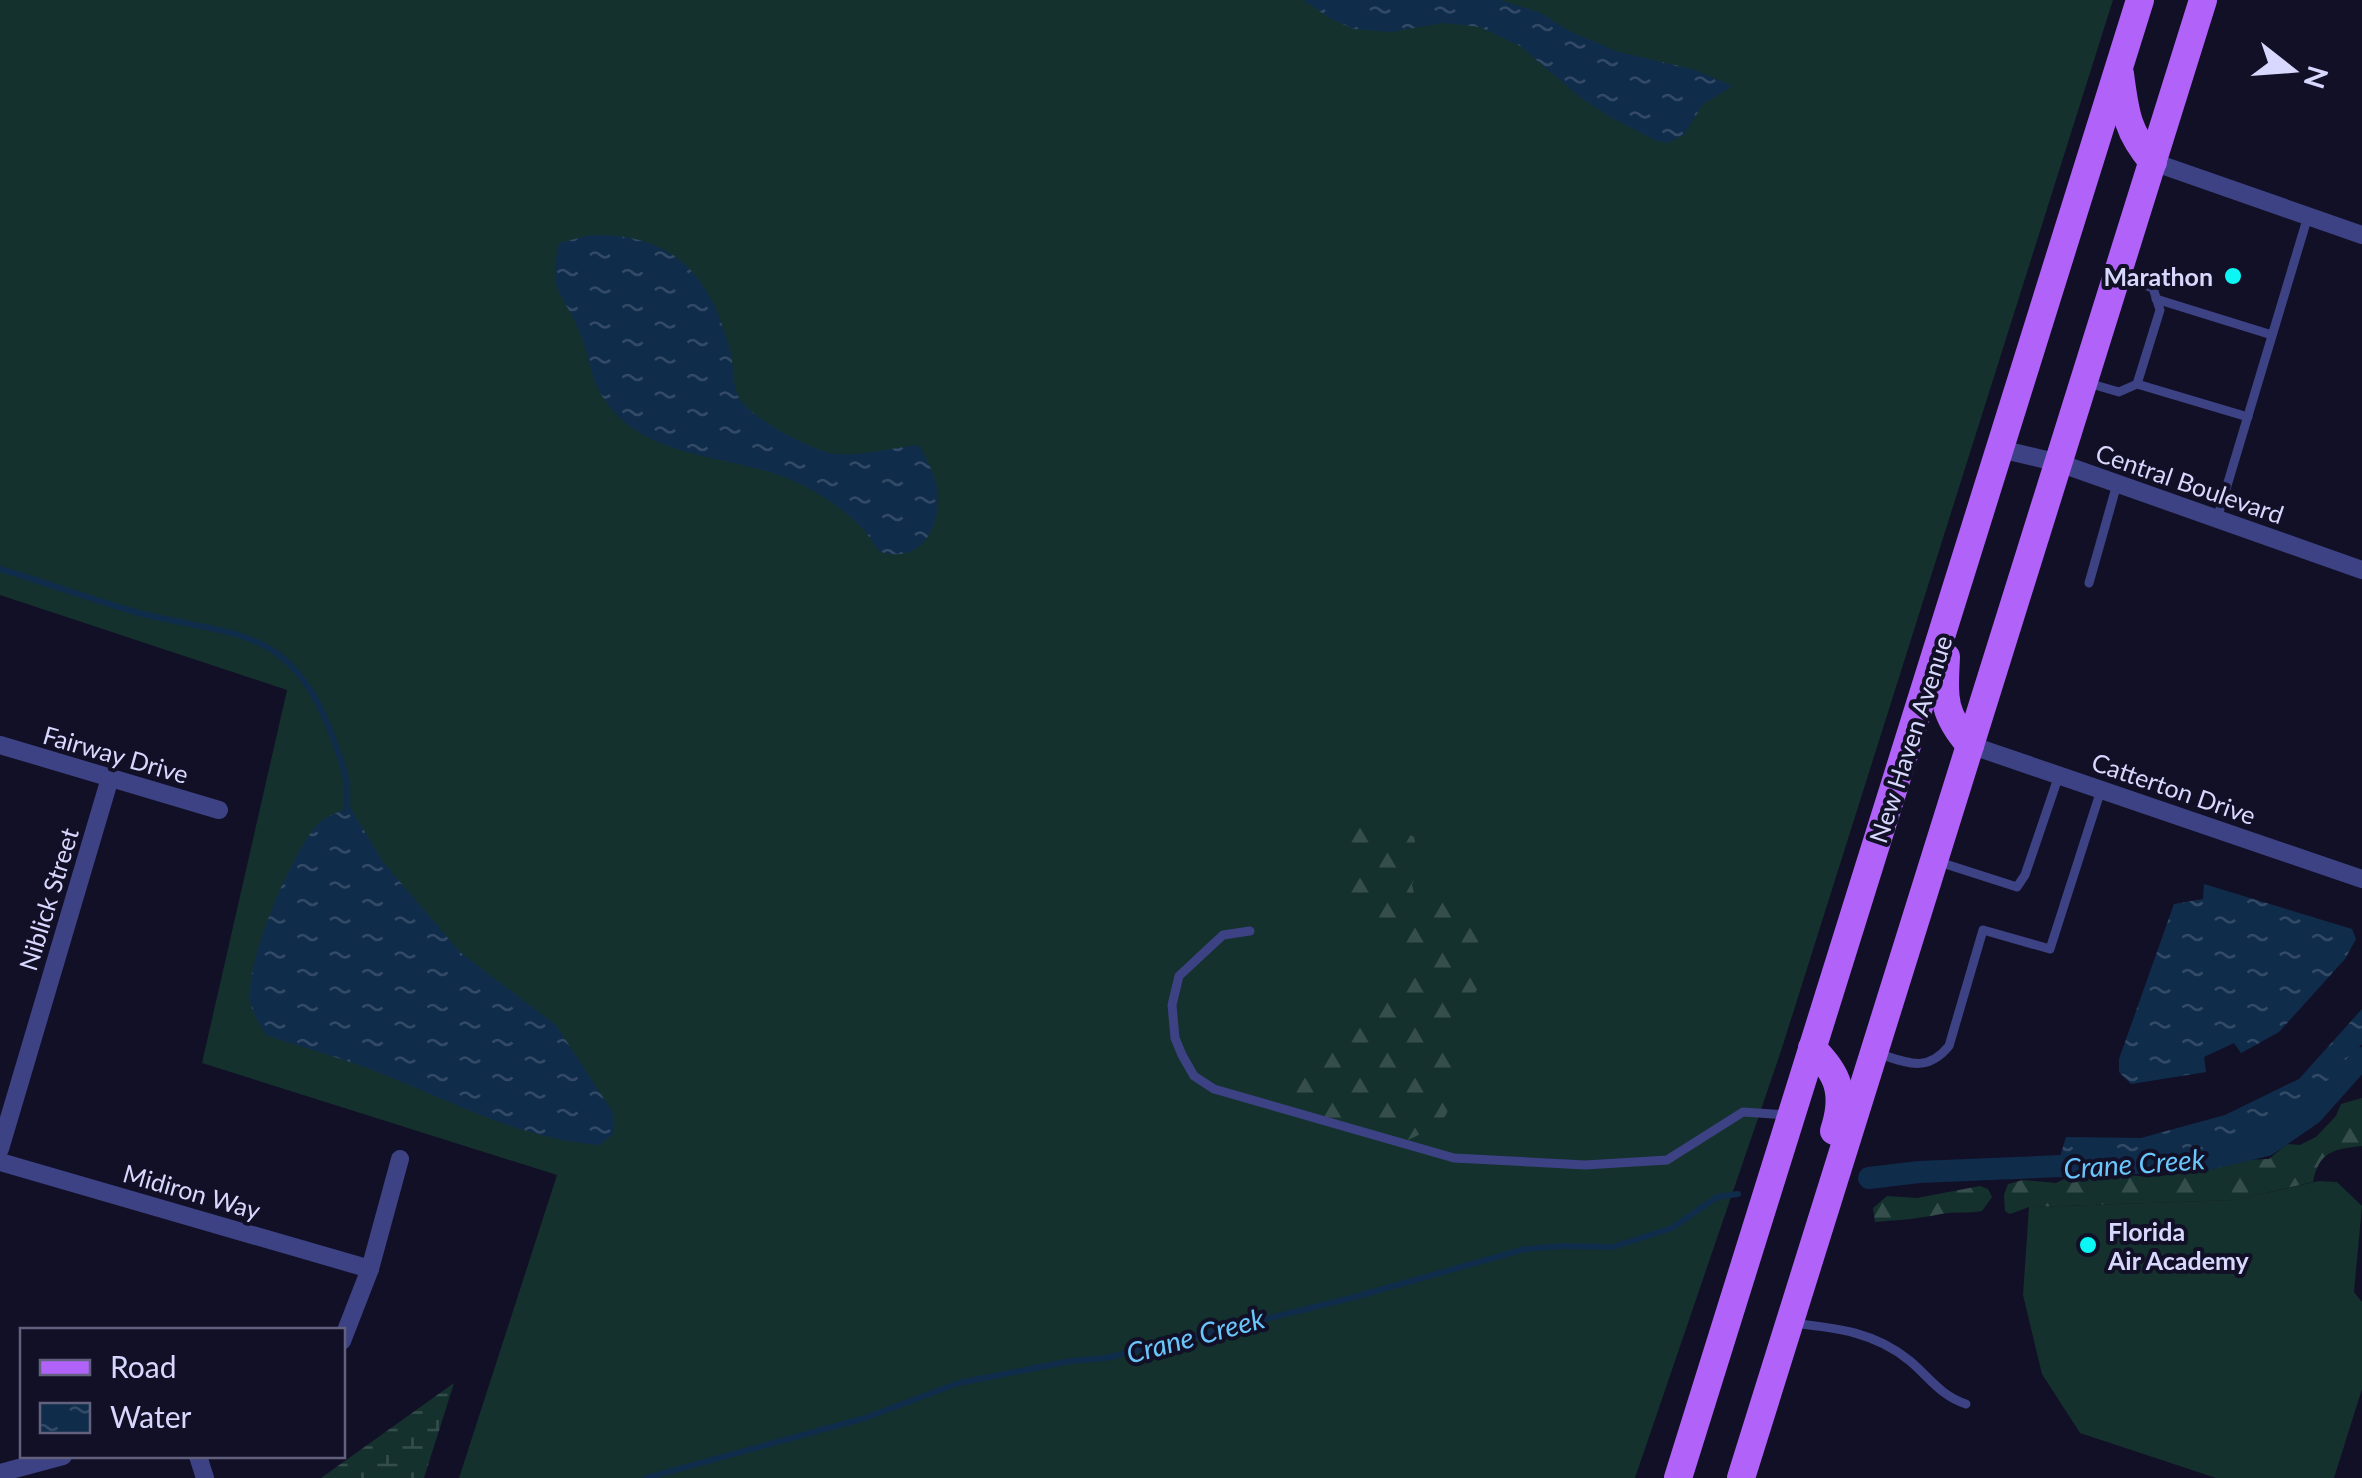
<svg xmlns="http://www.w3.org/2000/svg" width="2362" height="1478" viewBox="0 0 2362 1478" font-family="Lato,sans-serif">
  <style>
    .grass { fill: #14312d }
    .forest { fill: url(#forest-firs) }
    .wetland { fill: url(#wetland-marsh) }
    .water { fill: url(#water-ripples) }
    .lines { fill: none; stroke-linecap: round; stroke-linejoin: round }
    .stream { stroke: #102c4b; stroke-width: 6 }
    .canal { stroke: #102c4b; stroke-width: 22 }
    .service { stroke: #3d4284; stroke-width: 9 }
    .minor { stroke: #3d4284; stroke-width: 18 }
    .primary { stroke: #b163f9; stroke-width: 28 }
    .poi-dot { fill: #0bf6f5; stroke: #121027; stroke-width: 4 }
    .labels { text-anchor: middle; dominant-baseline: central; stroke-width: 8; stroke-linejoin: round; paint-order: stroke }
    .poi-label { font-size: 25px; font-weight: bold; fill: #d8d8fe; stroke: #121027; text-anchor: end }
    .street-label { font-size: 25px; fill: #d8d8fe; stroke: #121027 }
    .water-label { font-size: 28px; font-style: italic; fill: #6ac6fa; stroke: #121027 }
  </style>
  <defs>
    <pattern id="forest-firs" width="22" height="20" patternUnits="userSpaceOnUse" patternTransform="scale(2.5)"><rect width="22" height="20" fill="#14312d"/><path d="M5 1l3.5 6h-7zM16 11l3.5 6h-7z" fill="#354e4c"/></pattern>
    <pattern id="wetland-marsh" width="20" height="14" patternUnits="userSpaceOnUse" patternTransform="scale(2.5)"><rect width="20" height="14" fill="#14312d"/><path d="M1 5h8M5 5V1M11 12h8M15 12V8" fill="none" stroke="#354e4c"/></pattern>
    <pattern id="water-ripples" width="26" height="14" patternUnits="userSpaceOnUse" patternTransform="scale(2.5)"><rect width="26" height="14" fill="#102c4b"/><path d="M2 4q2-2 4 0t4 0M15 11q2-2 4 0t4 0" fill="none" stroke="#324a66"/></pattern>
  </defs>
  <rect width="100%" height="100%" fill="#121027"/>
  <g class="grass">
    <polygon points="0,0 2113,0 1781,1051 1635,1478 459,1478 557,1175 202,1063 287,690 0,595"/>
    <polygon points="2319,1181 2337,1182 2362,1206 2354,1292 2362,1302 2362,1389 2334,1478 2216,1478 2080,1433 2042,1374 2023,1295 2029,1207 2234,1200"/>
  </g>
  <g class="forest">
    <path d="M1366,823L1401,830L1414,837L1419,862L1412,885L1417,905L1441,902L1462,906C1479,929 1484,943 1473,971L1479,986C1468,1004 1467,1023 1457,1042C1461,1060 1456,1069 1445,1084C1460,1119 1433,1128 1406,1141L1273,1102L1263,1094L1262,1080C1276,1065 1298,1071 1316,1062C1332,1053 1332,1041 1354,1032C1356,1003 1368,989 1398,992L1404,981L1395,947L1375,930L1352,897L1336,840Z"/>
    <path d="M2362,1098V1146C2334,1149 2319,1151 2313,1182L2235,1200L2029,1207L2010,1214L2005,1211L2004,1195L2008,1184L2023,1180L2056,1183L2077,1173L2091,1171L2148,1177L2178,1174L2205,1169L2220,1161L2269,1159L2287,1144L2300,1145L2316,1137L2336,1116L2341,1104Z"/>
    <path d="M1980,1186L1988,1189L1992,1197L1982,1211C1968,1214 1954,1211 1941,1214C1917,1219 1899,1220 1875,1222L1873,1208L1887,1196L1917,1198Z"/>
  </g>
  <polygon class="wetland" points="454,1383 424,1478 321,1478"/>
  <g class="water">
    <polygon points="1303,0 1500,0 1541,13 1569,31 1619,52 1692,69 1733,86 1703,104 1684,135 1667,143 1657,141 1610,117 1581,98 1520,46 1480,27 1443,23 1391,32 1354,29 1331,19"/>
    <path d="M591,235C673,233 710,274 730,350C734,365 732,382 738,396C748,417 812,451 835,454C862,456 892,448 919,445C928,461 937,478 938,497C938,533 919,563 880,552C874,546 872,540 867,534C851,515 828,498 806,487C740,451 643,466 601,394C589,374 588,349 578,328C560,288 548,292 559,243Z"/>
    <path d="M350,807L383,862L461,953L556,1025L614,1114V1133L600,1145C526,1140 458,1105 390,1077C350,1060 307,1049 266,1035C261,1025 251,1012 250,1000C246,960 290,857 316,826C323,817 340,812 350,807Z"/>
    <polygon points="2204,884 2352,929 2356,939 2345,959 2279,1032 2241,1053 2234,1043 2204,1057 2206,1072 2131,1084 2119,1072 2119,1059 2174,904 2203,899"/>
    <path d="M2362,1009V1044C2334,1074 2299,1123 2260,1138C2202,1160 2121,1154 2060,1157L2066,1137L2141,1138L2225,1115L2299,1079Z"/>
  </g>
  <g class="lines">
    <g class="stream">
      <path d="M0,569C44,582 87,598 132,611C224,637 287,620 329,728C341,760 349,774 347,809"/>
      <polyline points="646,1478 865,1418 959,1383 1071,1361 1106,1358 1351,1298 1525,1249 1563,1246 1613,1247 1672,1228 1717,1197 1738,1194"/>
    </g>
    <polyline class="canal" points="1869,1178 1919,1172 2204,1160 2267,1145 2312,1114 2362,1058"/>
    <g class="service">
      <polyline points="2120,277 2153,288 2160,310 2137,384"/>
      <polyline points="2156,299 2272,335"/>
      <polyline points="2088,383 2119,392 2137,384 2248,417"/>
      <polyline points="2217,519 2308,216"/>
      <polyline points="2089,583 2117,484"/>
      <polyline points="1936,861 2017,887 2025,875 2059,775"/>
      <polyline points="1250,931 1223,935 1179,976 1172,1005 1175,1038 1182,1055 1194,1076 1214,1089 1454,1158 1585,1165 1667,1160 1743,1112 1788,1115"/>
      <path d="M1876,1053C1906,1062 1926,1074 1949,1046L1983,930L2050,949L2101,790"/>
      <path d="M1792,1323C1837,1328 1875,1332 1910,1361C1930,1378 1941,1396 1966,1404"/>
    </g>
    <g class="minor">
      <polyline points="2153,162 2362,235"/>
      <polyline points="2000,449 2059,463 2362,570"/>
      <polyline points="0,745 219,810"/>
      <polyline points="1970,745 2362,879"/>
      <polyline points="0,1149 110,778"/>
      <polyline points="0,1162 370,1269"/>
      <polyline points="342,1341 370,1269 400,1159"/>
      <polyline points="198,1456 205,1478"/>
      <polyline points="0,1473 63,1456"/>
    </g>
    <g class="primary">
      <path d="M2120,74C2125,112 2127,132 2153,162"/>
      <path d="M1946,657C1944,698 1942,713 1970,745"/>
      <path d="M1812,1048C1839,1074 1846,1094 1834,1131"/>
      <polyline points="1678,1478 2140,0"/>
      <polyline points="1741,1478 2203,0"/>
    </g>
  </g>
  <g class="poi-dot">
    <circle cx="2233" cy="276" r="10"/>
    <circle cx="2088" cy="1245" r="10"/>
  </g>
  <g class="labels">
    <g class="poi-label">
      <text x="2213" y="276">Marathon</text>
      <text x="2108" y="1231" text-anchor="start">Florida<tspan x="2108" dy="29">Air Academy</tspan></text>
    </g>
    <g class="street-label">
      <text transform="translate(2190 483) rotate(19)">Central Boulevard</text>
      <text transform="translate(1910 739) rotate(-72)">New Haven Avenue</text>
      <text transform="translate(116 754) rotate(16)">Fairway Drive</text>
      <text transform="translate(2174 788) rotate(19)">Catterton Drive</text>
      <text transform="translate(48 899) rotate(-73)">Niblick Street</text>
      <text transform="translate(192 1191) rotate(16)">Midiron Way</text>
    </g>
    <g class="water-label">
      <text transform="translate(2134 1163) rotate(-4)">Crane Creek</text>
      <text transform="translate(1195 1335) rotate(-15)">Crane Creek</text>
    </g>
  </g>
  <rect x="20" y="1328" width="325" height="130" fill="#121027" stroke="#61607d" stroke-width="2.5"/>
  <rect x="40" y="1360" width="50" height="15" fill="#b163f9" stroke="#61607d" stroke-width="2.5"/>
  <text x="110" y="1378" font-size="30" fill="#d8d8fe">Road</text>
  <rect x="40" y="1403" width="50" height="30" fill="url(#water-ripples)" stroke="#61607d" stroke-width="2.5"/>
  <text x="110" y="1428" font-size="30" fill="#d8d8fe">Water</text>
  <g transform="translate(2292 70) rotate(107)" stroke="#121027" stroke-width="8" paint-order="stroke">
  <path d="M0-8L18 38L0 25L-18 38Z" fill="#d8d8fe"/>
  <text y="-15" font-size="28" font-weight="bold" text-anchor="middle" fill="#d8d8fe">N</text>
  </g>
</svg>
